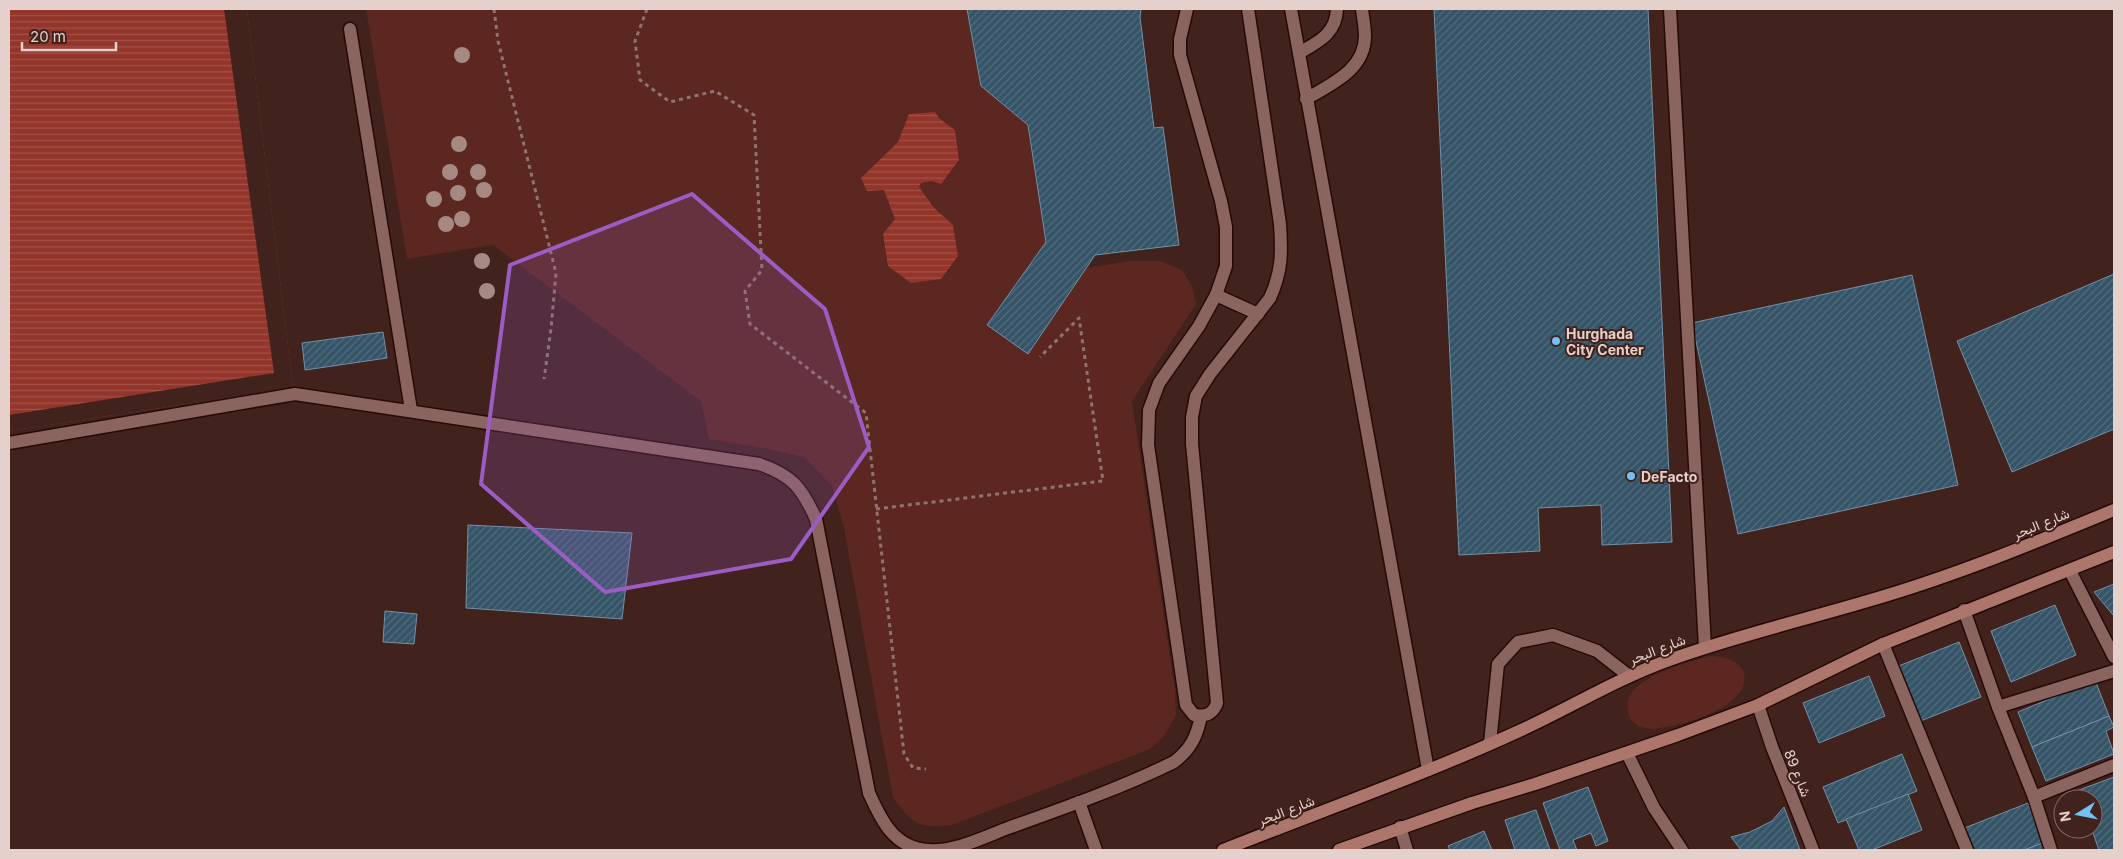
<svg xmlns="http://www.w3.org/2000/svg" width="2123" height="859" viewBox="0 0 2123 859" font-family="Inter,Vazirmatn,sans-serif">
  <style>
    .grass { fill: #5b2720 }
    .water { fill: url(#water-rules) }
    .pier { fill: #42221d }
    .building { fill: url(#building-hatch); stroke: #7191a8 }
    .lines { fill: none; stroke-linecap: round; stroke-linejoin: round }
    .lane-casing { stroke: #270a07; stroke-width: 15 }
    .street-casing { stroke: #270a07; stroke-width: 15 }
    .secondary-casing { stroke: #270a07; stroke-width: 15 }
    .path { stroke: #8e736e; stroke-width: 3; stroke-dasharray: 4 4; stroke-linecap: butt }
    .lane { stroke: #8a645e; stroke-width: 12 }
    .street { stroke: #8a645e; stroke-width: 12 }
    .secondary { stroke: #ac766d; stroke-width: 12 }
    .tree { fill: #a78984 }
    .marked { fill: #9b5dc3; fill-opacity: 0.2; stroke: #9b5dc3; stroke-width: 4; stroke-linejoin: round }
    .poi-dot { fill: #71c1f5; stroke: #42221d; stroke-width: 2 }
    .labels { text-anchor: middle; dominant-baseline: central; stroke-width: 4; stroke-linejoin: round; paint-order: stroke }
    .poi-label { font-size: 14px; font-weight: bold; fill: #e5d0cc; stroke: #42221d; text-anchor: start }
    .street-label { font-size: 14px; fill: #e5d0cc; stroke: #42221d }
  </style>
  <defs>
    <pattern id="water-rules" width="6" height="5" patternUnits="userSpaceOnUse" patternTransform="scale(1.25)"><rect width="6" height="5" fill="#93352a"/><path d="M0 2.5h6" fill="none" stroke="#a25148"/></pattern>
    <pattern id="building-hatch" width="6" height="6" patternUnits="userSpaceOnUse" patternTransform="scale(1.25)"><rect width="6" height="6" fill="#355468"/><path d="M-1 1l2-2M0 6l6-6M5 7l2-2" fill="none" stroke="#526c7c"/></pattern>
  </defs>
  <rect width="100%" height="100%" fill="#42221d"/>
  <g class="grass">
    <path d="M366,9H967L981,86L1028,125L1046,242L987,325L1086,268L1129,261H1161L1182,270L1192,286L1196,304L1132,401L1175,691L1176,715L1164,736L1150,749L952,825C917,828 915,826 893,798L844,528L832,486L804,457L764,448L709,439L701,401L493,245L407,259Z"/>
    <path d="M1711,656C1744,656 1758,681 1729,703C1717,712 1698,719 1684,723C1666,727 1633,738 1628,711C1627,704 1628,698 1632,692C1647,673 1688,662 1711,656Z"/>
  </g>
  <g class="water">
    <polygon points="9,9 247,9 293,388 9,431"/>
    <polygon points="935,112 940,119 955,130 959,160 941,184 931,181 921,183 919,187 934,208 953,225 958,256 941,279 911,283 888,266 883,234 895,219 884,190 867,191 861,178 898,142 909,114"/>
  </g>
  <polygon class="pier" points="224,9 247,9 293,388 9,431 9,415 274,373"/>
  <g class="building">
    <polygon points="967,9 1141,9 1140,17 1154,128 1163,127 1179,245 1095,255 1028,354 987,325 1046,242 1028,125 981,86"/>
    <polygon points="1434,9 1648,9 1672,542 1602,545 1601,505 1538,508 1540,551 1459,555"/>
    <polygon points="2114,274 2114,429 2012,472 1957,341"/>
    <polygon points="1912,275 1958,485 1738,534 1692,323"/>
    <polygon points="383,332 387,358 305,370 302,343"/>
    <polygon points="468,525 632,533 622,619 466,608"/>
    <polygon points="2114,584 2114,616 2094,592"/>
    <polygon points="2055,605 2076,655 2011,682 1991,631"/>
    <polygon points="385,611 417,614 414,644 383,642"/>
    <polygon points="1959,642 1981,697 1918,722 1896,667"/>
    <polygon points="1869,676 1885,716 1819,743 1803,703"/>
    <polygon points="2095,680 2109,716 2032,747 2018,712"/>
    <polygon points="2109,716 2114,727 2106,731 2114,754 2046,781 2032,747"/>
    <polygon points="1902,754 1917,791 1838,823 1823,787"/>
    <polygon points="2114,777 2114,850 2099,850 2092,830 2077,835 2075,829 2093,829 2093,799 2064,799 2063,796"/>
    <polygon points="1588,787 1608,841 1596,846 1591,833 1573,840 1577,850 1560,850 1543,803"/>
    <polygon points="1908,794 1922,830 1872,850 1859,850 1846,819"/>
    <polygon points="2028,803 2043,843 2024,850 1970,850 1962,829"/>
    <polygon points="1784,807 1800,850 1741,850 1731,837 1750,832 1772,821"/>
    <polygon points="1536,810 1550,850 1515,850 1505,820"/>
    <polygon points="1484,831 1492,850 1450,850 1448,846"/>
    <polygon points="2043,843 2046,850 2024,850"/>
  </g>
  <g class="lines">
    <g class="lane-casing">
      <g id="lane">
        <path d="M1187,9L1180,39V55L1221,201L1226,227V266L1216,295L1199,326L1159,383L1149,410L1148,445L1186,705L1194,715C1206,717 1213,714 1217,703L1192,444V417L1196,396L1210,374L1270,298C1282,271 1282,253 1280,224L1248,9"/>
        <polyline points="1291,9 1428,770"/>
        <polyline points="1670,9 1705,647"/>
        <polyline points="350,29 411,410"/>
        <path d="M1299,53C1318,42 1336,34 1337,9"/>
        <path d="M1306,99C1331,84 1365,70 1365,36C1365,27 1363,18 1362,9"/>
        <polyline points="1216,295 1258,314"/>
        <path d="M9,443L295,394L759,464C792,475 802,488 816,519L869,793C881,820 894,848 928,850C955,852 984,837 1008,828C1064,808 1121,788 1174,762C1191,749 1197,736 1201,716"/>
        <polyline points="1490,743 1498,664 1518,642 1553,635 1597,651 1629,676"/>
        <polyline points="1079,802 1096,850"/>
      </g>
    </g>
    <g class="street-casing">
      <g id="street">
        <polyline points="2070,571 2114,657"/>
        <polyline points="1964,610 1998,707 2034,797 2051,850"/>
        <polyline points="1883,644 1967,850"/>
        <polyline points="1758,705 1772,747 1813,850"/>
        <polyline points="1998,707 2114,671"/>
        <polyline points="1627,753 1654,808 1682,850"/>
        <polyline points="2034,797 2114,765"/>
        <polyline points="1400,827 1407,850"/>
      </g>
    </g>
    <g class="secondary-casing">
      <g id="secondary">
        <path d="M1223,850C1321,811 1421,776 1517,732C1568,709 1616,679 1669,660C1735,636 1804,620 1871,600C1954,576 2034,543 2114,510"/>
        <polyline points="1339,850 1472,803 1535,784 1678,735 1758,705 1883,644 2114,552"/>
      </g>
    </g>
    <g class="path">
      <polyline points="494,9 498,41 556,273 551,329 544,379"/>
      <polyline points="647,9 635,41 640,80 670,102 715,91 754,115 762,270 745,291 750,324 866,413 904,754 913,768 926,769"/>
      <polyline points="876,509 1103,481 1079,318 1040,357"/>
    </g>
    <use href="#lane" class="lane"/>
    <use href="#street" class="street"/>
    <use href="#secondary" class="secondary"/>
  </g>
  <g class="tree">
    <circle cx="462" cy="55" r="8"/>
    <circle cx="459" cy="144" r="8"/>
    <circle cx="450" cy="172" r="8"/>
    <circle cx="478" cy="172" r="8"/>
    <circle cx="484" cy="190" r="8"/>
    <circle cx="458" cy="193" r="8"/>
    <circle cx="434" cy="199" r="8"/>
    <circle cx="462" cy="219" r="8"/>
    <circle cx="446" cy="224" r="8"/>
    <circle cx="482" cy="261" r="8"/>
    <circle cx="487" cy="291" r="8"/>
  </g>
  <path class="marked" d="M692,194L825,309L869,447L791,559L605,592L481,484L510,265Z"/>
  <g class="poi-dot">
    <circle cx="1556" cy="341" r="5"/>
    <circle cx="1631" cy="476" r="5"/>
  </g>
  <g class="labels">
    <g class="poi-label">
      <text x="1566" y="333">Hurghada<tspan x="1566" dy="16">City Center</tspan></text>
      <text x="1641" y="476">DeFacto</text>
    </g>
    <g class="street-label">
      <text transform="translate(2041 523) rotate(-22)">شارع البحر</text>
      <text transform="translate(1657 649) rotate(-21)">شارع البحر</text>
      <text transform="translate(1798 773) rotate(68)">شارع 89</text>
      <text transform="translate(1286 810) rotate(-21)">شارع البحر</text>
    </g>
  </g>
  <rect width="2123" height="859" fill="none" stroke="#e5d0cc" stroke-width="20"/>
  <g transform="translate(2078 814) rotate(260)"><circle r="24" fill="#42221d" stroke="#836863"/>
  <path d="M0-4L9 19L0 12L-9 19Z" fill="#71c1f5"/>
  <text y="-8" font-size="14" font-weight="bold" text-anchor="middle" fill="#e5d0cc">N</text>
  </g>
  <path d="M22 42v8h94v-8" fill="none" stroke="#e5d0cc" stroke-width="2.5"/>
  <text x="30" y="42" font-size="15" fill="#e5d0cc" stroke="#42221d" stroke-width="4" paint-order="stroke">20 m</text>
</svg>
